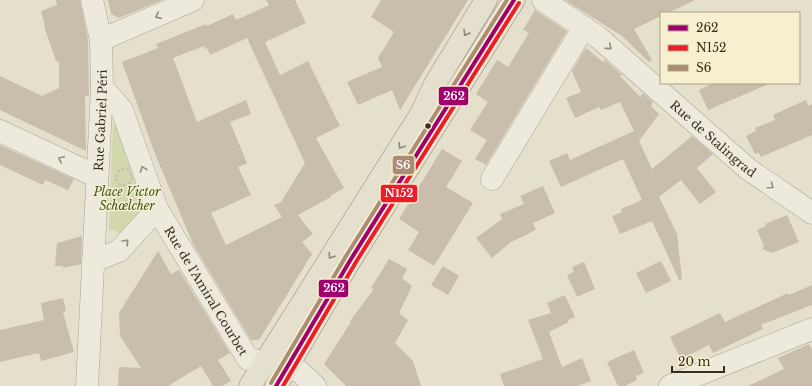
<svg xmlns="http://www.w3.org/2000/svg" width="812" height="386" viewBox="0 0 812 386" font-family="'Libre Baskerville',serif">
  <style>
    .green { fill: #d2d7ac }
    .building { fill: #c9beac; fill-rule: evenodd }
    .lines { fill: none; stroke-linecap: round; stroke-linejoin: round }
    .minor-casing { stroke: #aaa495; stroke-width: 23 }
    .major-casing { stroke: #8f8a7b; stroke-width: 23 }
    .path { stroke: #c5c1b4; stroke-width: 2.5; stroke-dasharray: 3 2; stroke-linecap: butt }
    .minor { stroke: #ede9dd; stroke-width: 22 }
    .major { stroke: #e5e0ce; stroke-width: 22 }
    .bus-1-casing { stroke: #f7f0d0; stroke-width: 7 }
    .bus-2-casing { stroke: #f7f0d0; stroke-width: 7 }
    .bus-3-casing { stroke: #f7f0d0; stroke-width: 7 }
    .bus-1 { stroke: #a0006e; stroke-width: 4 }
    .bus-2 { stroke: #ed1c29; stroke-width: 4 }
    .bus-3 { stroke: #ab8c74; stroke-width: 4 }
    .oneway { stroke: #938b7c }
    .oneway2 { stroke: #8f8675 }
    .bus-dot { fill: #392d1c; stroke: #f7f0d0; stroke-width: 1.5 }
    .labels { text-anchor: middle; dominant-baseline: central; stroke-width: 3; stroke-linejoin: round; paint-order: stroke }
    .street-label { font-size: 12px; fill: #392d1c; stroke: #f7f0d0 }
    .park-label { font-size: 12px; font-style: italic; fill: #445721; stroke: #f7f0d0 }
    .line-badge { stroke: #f7f0d0; stroke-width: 1.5 }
    .badge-label { font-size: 11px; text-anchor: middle; font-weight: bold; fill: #fff }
  </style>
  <rect width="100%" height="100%" fill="#e5e0cb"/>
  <polygon class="green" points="119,123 147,203 120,233 109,229 113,125"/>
  <g class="building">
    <polygon points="56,0 80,0 88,39 89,96 85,96 86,151 0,110 0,76 42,96 59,88 59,62 56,61 44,26 45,26 41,11 57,5"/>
    <polygon points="108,0 162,0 119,18 111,14"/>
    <path d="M266,0H295L306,23L265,42L280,75L308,61L340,126L316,138L344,188L330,196L331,197L298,215L313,234L302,242L312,254L259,340H251L193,244L155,154L122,62L158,48L156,44L206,24L207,26L233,14L236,20L269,5ZM247,38L305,163L281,202L274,205L282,217L226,245L211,213L251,195L238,167L247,163L230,122L251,114L246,100L197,122L173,58L204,46L205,49L207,48L210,55Z"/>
    <polygon points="381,0 468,0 400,110 392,90 358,105 347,82 382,67 378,58 394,32 371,17"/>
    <polygon points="565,0 695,0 668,13 661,13 661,16 634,29 652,60 649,62 622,36"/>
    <polygon points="535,10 567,31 486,165 475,159 487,140 470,130 488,102 476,94 497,60 508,67 529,33 523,30"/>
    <polygon points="586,48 603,62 605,60 622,75 620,76 640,97 643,93 653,102 651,106 659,114 639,141 652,169 692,136 713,154 697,168 716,192 700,204 681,180 659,197 677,234 682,279 679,280 652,221 620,234 612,216 622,212 621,209 642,200 623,159 561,187 549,161 567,153 570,160 634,131 620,102 601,110 599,107 575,118 566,98 581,92 572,71"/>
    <polygon points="713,83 771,83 708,110 699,90"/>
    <polygon points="806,100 808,106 812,104 812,135 761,157 759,153 755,154 746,136 756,131 755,128 775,120 773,115"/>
    <polygon points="0,145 74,179 68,190 45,180 43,185 0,165"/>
    <polygon points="442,149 462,161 446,187 473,203 434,266 408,250 419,232 399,219"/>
    <polygon points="543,186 555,213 533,223 536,230 511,242 492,258 476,238 502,219 500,214 524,204 520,196"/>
    <polygon points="787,215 799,242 772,253 762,249 764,246 757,230 766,226 765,224"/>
    <polygon points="82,236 81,264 63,268 63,266 55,266 57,243"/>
    <polygon points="158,251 171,274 179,270 230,353 218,360 231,381 222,386 213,386 201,366 168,386 118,386 119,367 141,368 120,336 119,313"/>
    <polygon points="389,259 407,269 402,278 412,286 399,313 408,320 395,343 413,361 421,386 346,386 324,364 351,322 350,321 374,289 371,288"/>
    <polygon points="661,261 671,281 646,293 636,273"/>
    <polygon points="584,262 595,289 577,297 567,275 574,272 572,267"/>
    <polygon points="443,266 459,276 448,295 431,285"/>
    <polygon points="812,285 812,305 761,325 763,329 713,353 709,345 681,359 670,337 720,313 725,322 788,293 789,295"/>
    <polygon points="565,295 575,317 568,320 569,322 549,332 562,367 582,358 591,381 578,386 504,386 500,374 543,359 528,320 551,313 547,303"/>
    <polygon points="63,298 66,311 63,312 74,352 41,361 39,353 0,362 0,330 44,320 41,303"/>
    <polygon points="809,344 812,349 812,386 748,386 784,369 778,358"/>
    <polygon points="634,350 644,373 636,376 637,380 625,386 618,386 607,362"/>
  </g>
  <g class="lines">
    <g class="minor-casing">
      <g id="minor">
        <path id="s1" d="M543,0L598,37L748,169L812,213"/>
        <polyline points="101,40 193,0"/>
        <path id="s2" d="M102,87L122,110L157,209L248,359L287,367L300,372L315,386"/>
        <polyline points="0,131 96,176"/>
        <polyline points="492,179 584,27"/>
        <polyline points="93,261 119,251 157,209"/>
        <path id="s3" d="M87,386L102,87L101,40L92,0"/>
        <polyline points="670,386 812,329"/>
      </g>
    </g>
    <g class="major-casing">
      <g id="major">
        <polyline points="250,386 422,112 435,84 486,0"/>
        <polyline points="276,386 351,259 514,0"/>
      </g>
    </g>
    <circle class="path" cx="124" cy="177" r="8"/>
    <use href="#minor" class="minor"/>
    <use href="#major" class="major"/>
    <g class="bus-1-casing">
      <polyline id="bus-1" points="276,386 351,259 514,0"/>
    </g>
    <g class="bus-2-casing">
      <polyline id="bus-2" points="283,386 356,262 519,3"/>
    </g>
    <g class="bus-3-casing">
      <polyline id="bus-3" points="271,383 346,256 507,0"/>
    </g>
    <use href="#bus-1" class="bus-1"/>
    <use href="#bus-2" class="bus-2"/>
    <use href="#bus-3" class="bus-3"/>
  </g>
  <defs><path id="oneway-chevron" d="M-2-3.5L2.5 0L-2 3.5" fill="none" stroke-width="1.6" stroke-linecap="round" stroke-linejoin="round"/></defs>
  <g class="oneway">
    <use href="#oneway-chevron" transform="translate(158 16) rotate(156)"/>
    <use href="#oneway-chevron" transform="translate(609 47) rotate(41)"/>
    <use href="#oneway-chevron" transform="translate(61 159) rotate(-155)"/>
    <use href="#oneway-chevron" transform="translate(143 169) rotate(-110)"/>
    <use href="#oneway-chevron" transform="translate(771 186) rotate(35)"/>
    <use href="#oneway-chevron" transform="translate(126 242) rotate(-47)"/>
  </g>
  <g class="oneway2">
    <use href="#oneway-chevron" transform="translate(466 33) rotate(121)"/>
    <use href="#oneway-chevron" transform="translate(401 146) rotate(122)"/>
    <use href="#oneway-chevron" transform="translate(331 256) rotate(122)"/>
  </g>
  <circle class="bus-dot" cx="428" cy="126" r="3.5"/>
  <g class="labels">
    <g class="street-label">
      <text stroke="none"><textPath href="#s3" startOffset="266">Rue Gabriel Péri</textPath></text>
      <text stroke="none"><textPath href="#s1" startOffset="220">Rue de Stalingrad</textPath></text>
      <text stroke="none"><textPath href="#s2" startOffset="231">Rue de l'Amiral Courbet</textPath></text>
    </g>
    <g class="park-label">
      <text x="127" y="191">Place Victor<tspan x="127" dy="14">Schœlcher</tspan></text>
    </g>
  </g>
  <g class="line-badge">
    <rect x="438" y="86" width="31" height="20" rx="4" fill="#a0006e"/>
    <rect x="392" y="155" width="23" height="20" rx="4" fill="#ab8c74"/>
    <rect x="380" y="184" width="38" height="19" rx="4" fill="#ed1c29"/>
    <rect x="318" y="279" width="31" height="19" rx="4" fill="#a0006e"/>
  </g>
  <g class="badge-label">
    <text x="454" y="100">262</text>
    <text x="403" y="169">S6</text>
    <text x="399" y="197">N152</text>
    <text x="334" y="292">262</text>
  </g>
  <rect x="660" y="12" width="140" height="72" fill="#f7f0d0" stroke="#aba288"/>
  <rect x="668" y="25" width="20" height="6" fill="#a0006e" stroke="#aba288"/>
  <text x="696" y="32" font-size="12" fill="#392d1c">262</text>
  <rect x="668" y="45" width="20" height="6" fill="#ed1c29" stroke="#aba288"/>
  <text x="696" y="52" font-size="12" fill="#392d1c">N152</text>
  <rect x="668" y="65" width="20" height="6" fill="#ab8c74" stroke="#aba288"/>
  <text x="696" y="72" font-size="12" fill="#392d1c">S6</text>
  <path d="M672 366v6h52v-6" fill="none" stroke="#392d1c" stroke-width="2"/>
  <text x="678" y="366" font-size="12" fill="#392d1c" stroke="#f7f0d0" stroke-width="3" paint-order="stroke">20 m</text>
</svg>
